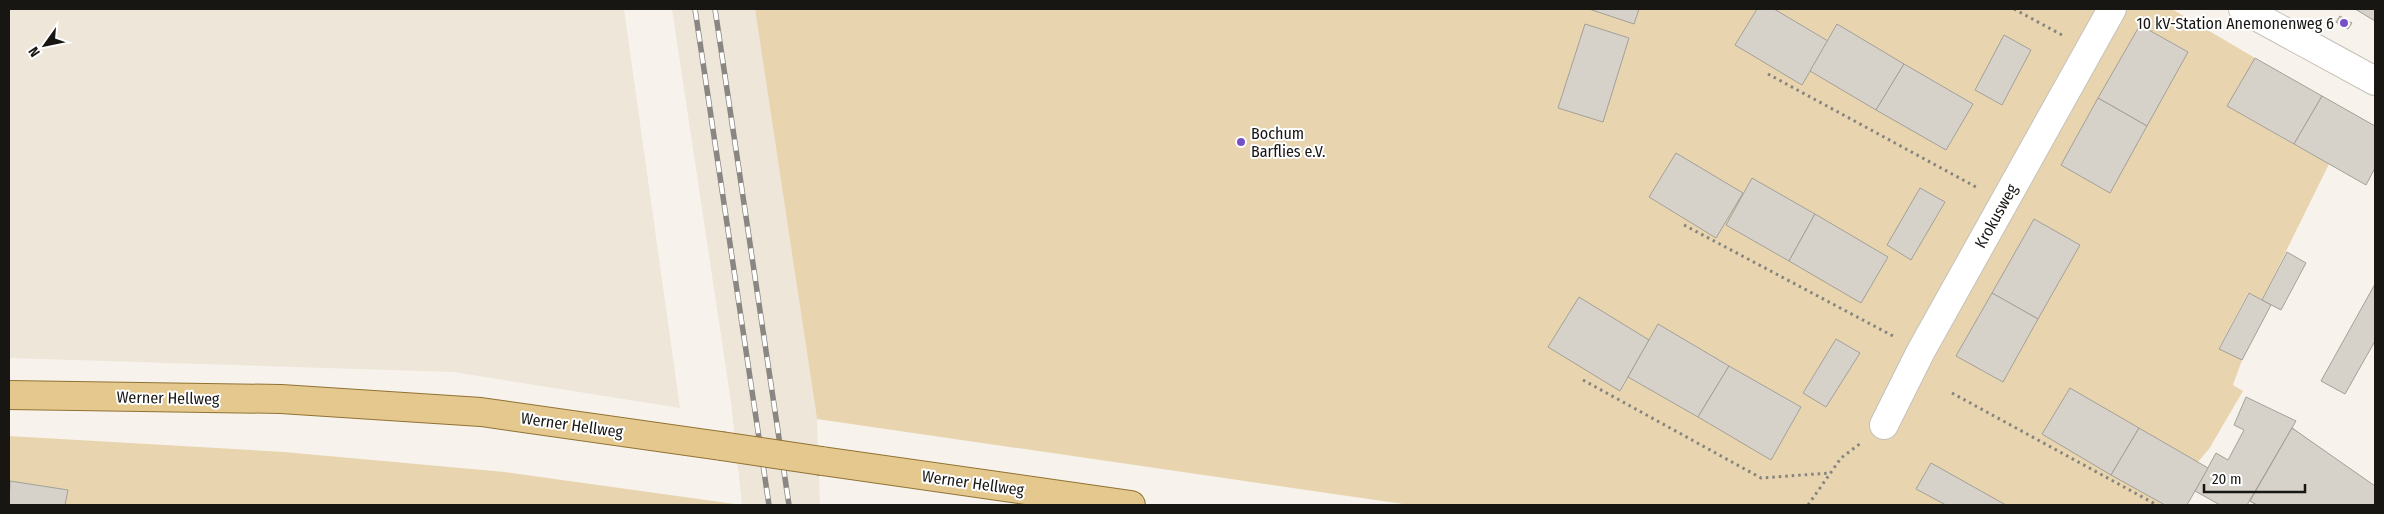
<svg xmlns="http://www.w3.org/2000/svg" width="2384" height="514" viewBox="0 0 2384 514" font-family="'Fira Sans Condensed',sans-serif">
  <style>
    .built { fill: #eee6d8 }
    .green { fill: #e8d5b0 }
    .building { fill: #d6d2ca; stroke: #a3a098 }
    .lines { fill: none; stroke-linecap: round; stroke-linejoin: round }
    .minor-casing { stroke: #c5c1b9; stroke-width: 30 }
    .major-casing { stroke: #917232; stroke-width: 30 }
    .path { stroke: #86847f; stroke-width: 3; stroke-dasharray: 2.5 4; stroke-linecap: butt }
    .minor { stroke: #fff; stroke-width: 28 }
    .major { stroke: #e4c88e; stroke-width: 28 }
    .rail-casing { stroke: #8a8782; stroke-width: 5.5 }
    .rail { stroke: #fff; stroke-width: 4; stroke-dasharray: 11; stroke-linecap: butt }
    .major-bridge-casing { stroke: #917232; stroke-width: 30; stroke-linecap: butt }
    .major-bridge { stroke: #e4c88e; stroke-width: 28 }
    .poi-dot { fill: #7650c9; stroke: #fff; stroke-width: 2 }
    .labels { text-anchor: middle; dominant-baseline: central; stroke-width: 4; stroke-linejoin: round; paint-order: stroke }
    .poi-label { font-size: 16px; fill: #171613; stroke: #fff; text-anchor: end }
    .street-label { font-size: 16px; fill: #171613; stroke: #fff }
  </style>
  <rect width="100%" height="100%" fill="#f7f3ec"/>
  <g class="built">
    <polygon points="9,9 624,9 680,408 453,372 9,358"/>
    <polygon points="672,9 755,9 817,419 820,505 742,505 731,402"/>
  </g>
  <g class="green">
    <polygon points="755,9 2172,9 2255,58 2228,106 2329,164 2262,300 2248,293 2219,348 2242,360 2233,385 2243,391 2209,449 2161,505 1410,505 817,419"/>
    <polygon points="9,436 284,452 505,472 742,505 9,505"/>
  </g>
  <g class="building">
    <polygon points="1589,9 1639,9 1634,24"/>
    <polygon points="1757,9 1774,9 1828,41 1802,85 1735,45"/>
    <polygon points="2355,9 2375,9 2375,21"/>
    <polygon points="2340,16 2352,23 2348,29 2336,22"/>
    <polygon points="1585,24 1629,38 1603,122 1558,108"/>
    <polygon points="1837,24 1904,64 1876,110 1810,71"/>
    <polygon points="2140,25 2188,52 2147,126 2098,98"/>
    <polygon points="2004,35 2031,50 2002,105 1975,90"/>
    <polygon points="2255,58 2322,96 2294,144 2227,106"/>
    <polygon points="1904,64 1973,104 1946,150 1876,110"/>
    <polygon points="2322,96 2375,126 2375,168 2366,185 2294,144"/>
    <polygon points="2098,98 2147,126 2110,193 2061,165"/>
    <polygon points="1676,153 1743,193 1716,238 1649,197"/>
    <polygon points="1752,178 1815,214 1789,261 1726,225"/>
    <polygon points="1920,188 1945,202 1911,260 1887,245"/>
    <polygon points="1815,214 1888,257 1861,303 1789,261"/>
    <polygon points="2034,219 2080,245 2038,319 1992,293"/>
    <polygon points="2287,252 2306,263 2281,310 2262,300"/>
    <polygon points="2375,284 2375,341 2345,394 2321,381"/>
    <polygon points="1992,293 2038,319 2003,382 1956,356"/>
    <polygon points="2249,293 2271,305 2242,360 2219,349"/>
    <polygon points="1579,297 1649,340 1620,391 1548,347"/>
    <polygon points="1658,324 1729,366 1698,417 1628,377"/>
    <polygon points="1836,339 1860,353 1826,407 1803,393"/>
    <polygon points="1729,366 1801,407 1771,460 1698,417"/>
    <polygon points="2070,388 2139,428 2111,475 2042,434"/>
    <polygon points="2246,397 2296,421 2247,505 2220,505 2195,491 2216,453 2228,460 2244,430 2234,425"/>
    <polygon points="2139,428 2208,468 2187,505 2165,505 2111,475"/>
    <polygon points="2292,428 2341,464 2319,505 2257,505 2250,501"/>
    <polygon points="2292,428 2375,486 2375,505 2257,505 2250,501"/>
    <polygon points="1931,463 2006,505 1946,505 1916,489"/>
    <polygon points="10,481 68,490 65,505 9,505"/>
  </g>
  <g class="lines">
    <g class="minor-casing">
      <g id="minor">
        <polyline points="2243,9 2375,81"/>
        <polyline points="1884,425 1921,351 2112,9"/>
      </g>
    </g>
    <g class="major-casing">
      <g id="major">
        <polyline points="9,395 281,399 481,412 721,446"/>
        <polyline points="822,461 1131,505"/>
      </g>
    </g>
    <g class="path">
      <polyline points="2014,9 2062,35"/>
      <polyline points="1768,74 1976,187"/>
      <polyline points="1684,225 1893,336"/>
      <polyline points="1583,380 1761,478 1830,473"/>
      <polyline points="1952,393 2157,505"/>
      <polyline points="1808,505 1841,458 1861,443"/>
    </g>
    <use href="#minor" class="minor"/>
    <use href="#major" class="major"/>
    <g class="rail-casing">
      <g id="rail">
        <polyline points="695,9 769,505"/>
        <polyline points="715,9 789,505"/>
      </g>
    </g>
    <use href="#rail" class="rail"/>
    <g class="major-bridge-casing">
      <polyline id="major-bridge" points="721,446 822,461"/>
    </g>
    <use href="#major-bridge" class="major-bridge"/>
  </g>
  <g class="poi-dot">
    <circle cx="2344" cy="23" r="5"/>
    <circle cx="1241" cy="142" r="5"/>
  </g>
  <g class="labels">
    <g class="poi-label">
      <text x="2334" y="23">10 kV-Station Anemonenweg 6</text>
      <text x="1251" y="133" text-anchor="start">Bochum<tspan x="1251" dy="18">Barflies e.V.</tspan></text>
    </g>
    <g class="street-label">
      <text transform="translate(1996 216) rotate(-61)">Krokusweg</text>
      <text transform="translate(168 398) rotate(1)">Werner Hellweg</text>
      <text transform="translate(572 425) rotate(8)">Werner Hellweg</text>
      <text transform="translate(973 483) rotate(8)">Werner Hellweg</text>
    </g>
  </g>
  <rect width="2384" height="514" fill="none" stroke="#171613" stroke-width="20"/>
  <g transform="translate(45 45) rotate(237)" stroke="#ffffff" stroke-width="4" paint-order="stroke">
  <path d="M0-4L9 19L0 12L-9 19Z" fill="#171613"/>
  <text y="-8" font-size="14" font-weight="bold" text-anchor="middle" fill="#171613">N</text>
  </g>
  <path d="M2204 484v8h101v-8" fill="none" stroke="#171613" stroke-width="2.5"/>
  <text x="2212" y="484" font-size="15" fill="#171613" stroke="#ffffff" stroke-width="4" paint-order="stroke">20 m</text>
</svg>
